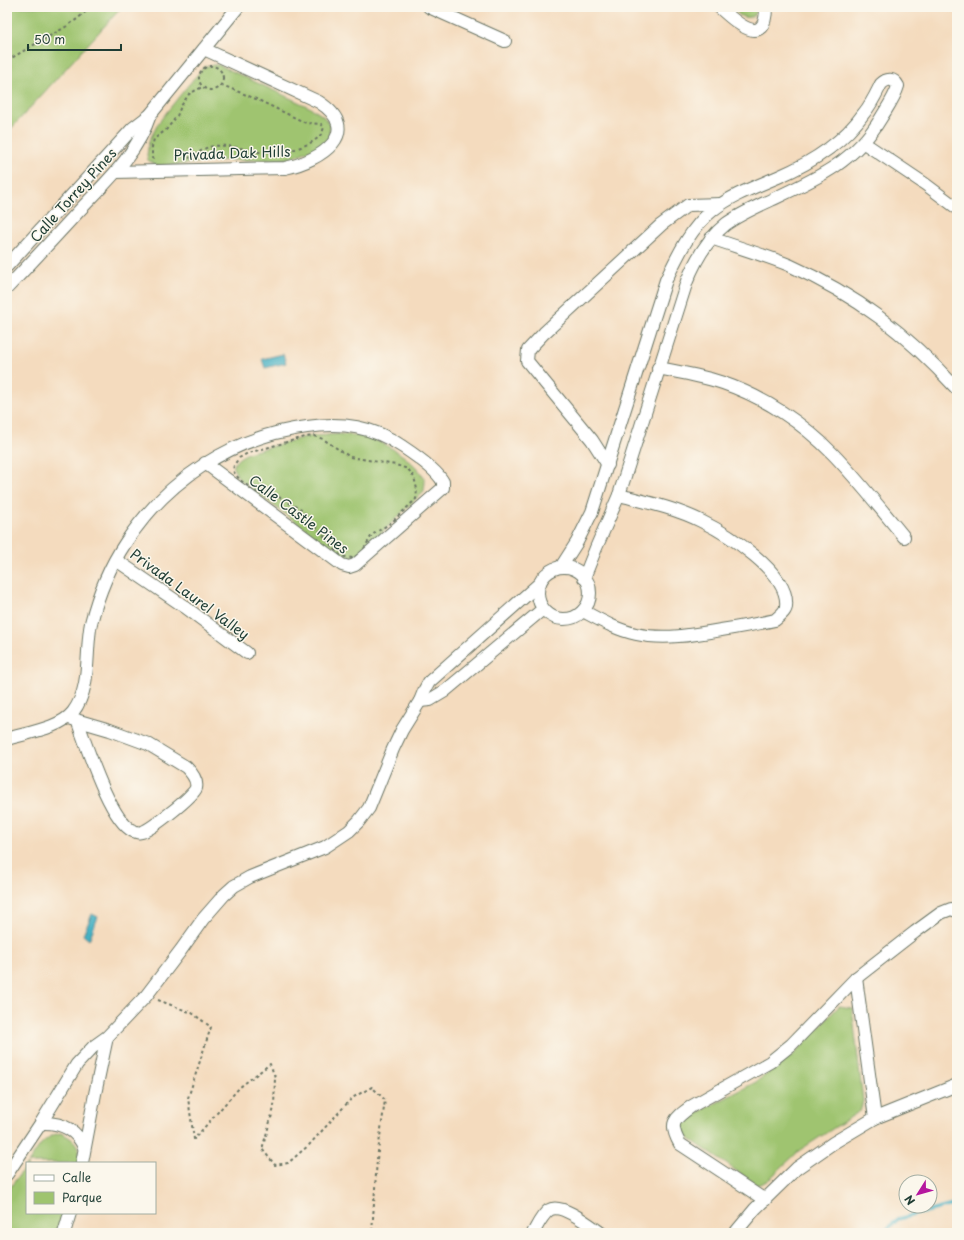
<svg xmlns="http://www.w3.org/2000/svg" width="964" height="1240" viewBox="0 0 964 1240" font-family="'Playpen Sans',sans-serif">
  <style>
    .green { fill: #9fc46f; stroke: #5f8052 }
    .water { fill: #45b0c3; stroke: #32767c }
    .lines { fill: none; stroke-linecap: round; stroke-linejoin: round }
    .stream { stroke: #45b0c3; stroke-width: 3.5 }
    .minor-casing { stroke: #6a7464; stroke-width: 14 }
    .path { stroke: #6a7464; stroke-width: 2; stroke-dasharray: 3 3; stroke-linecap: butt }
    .minor { stroke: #fff; stroke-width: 12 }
    .labels { text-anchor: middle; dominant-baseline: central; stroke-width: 3; stroke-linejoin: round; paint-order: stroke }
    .street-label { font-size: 14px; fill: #1f3d34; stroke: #fbf7ec }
  </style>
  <rect width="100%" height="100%" fill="#fbf7ec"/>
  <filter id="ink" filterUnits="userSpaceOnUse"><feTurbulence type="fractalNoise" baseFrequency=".025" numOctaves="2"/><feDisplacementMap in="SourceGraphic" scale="8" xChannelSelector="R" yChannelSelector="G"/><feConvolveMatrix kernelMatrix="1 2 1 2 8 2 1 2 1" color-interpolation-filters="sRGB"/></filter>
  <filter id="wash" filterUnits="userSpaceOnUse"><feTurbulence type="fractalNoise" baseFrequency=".012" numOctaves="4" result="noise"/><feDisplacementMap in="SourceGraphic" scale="16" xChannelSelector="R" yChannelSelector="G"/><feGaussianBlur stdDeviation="0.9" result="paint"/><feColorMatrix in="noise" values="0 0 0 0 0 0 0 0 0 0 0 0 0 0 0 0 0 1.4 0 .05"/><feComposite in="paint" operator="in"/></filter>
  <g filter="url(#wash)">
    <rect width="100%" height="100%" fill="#f4dbbe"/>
    <g class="green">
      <polygon points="7,7 122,7 7,133"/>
      <path d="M732,7H758C758,15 749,20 741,16C738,15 735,10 732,7Z"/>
      <polygon points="211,65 219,65 311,108 323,116 330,125 329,137 321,146 288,159 273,160 229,160 163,166 155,165 148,160 147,155 149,141 159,122 185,89 204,67"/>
      <path d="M339,434C348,435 358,435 367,437C384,442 418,462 424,479C426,482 424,487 424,491L362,552L353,558L341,556L240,480C230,466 232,461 248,453L305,437Z"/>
      <polygon points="839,1006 852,1008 863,1101 860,1111 800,1150 767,1181 757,1185 684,1135 682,1121 756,1082 795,1053"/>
      <path d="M60,1133C74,1138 82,1147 79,1163H28C38,1149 42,1137 60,1133Z"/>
      <polygon points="27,1164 27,1213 67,1213 61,1233 7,1233 7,1192"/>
    </g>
    <g class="water">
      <polygon points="283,354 286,363 265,368 262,359"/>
      <polygon points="92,914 98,917 89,940 83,935"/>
    </g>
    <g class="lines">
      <polyline class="stream" points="883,1233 898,1219 957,1204"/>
    </g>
  </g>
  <g filter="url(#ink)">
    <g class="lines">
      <g class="minor-casing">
        <g id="minor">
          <polyline points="429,7 505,41"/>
          <path d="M719,7C735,22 766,50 766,7"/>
          <polyline points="864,143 925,184 957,208"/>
          <path d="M116,172L285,168C320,161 365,132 319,102L204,49"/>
          <path d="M711,238C737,247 764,255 789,265C858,296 906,333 957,389"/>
          <polyline points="7,266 133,128 150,115 238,7"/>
          <path d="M7,288C31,263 55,237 78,212C106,182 137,155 150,115"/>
          <path d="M658,368C680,372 702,376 723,383C764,397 803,423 833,454C858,480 881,509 904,537"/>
          <polyline points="608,465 592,440 527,361 528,350 544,333 661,225 688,205 721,204"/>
          <polyline points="116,560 185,607 247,653"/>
          <path d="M561,567L577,542L592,512L666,280C678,255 691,227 713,210C732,195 755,187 778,177C811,163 843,143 864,113C871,105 876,94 881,84C887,78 894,78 898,86C895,97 887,108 881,118C855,162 816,179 771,200C756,207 740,214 726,224C707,239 696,259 687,281L619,495L596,548L584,578"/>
          <circle cx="564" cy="593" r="26"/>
          <path d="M583,611C600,620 617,630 636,634C664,640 693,635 721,630C739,627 757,624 775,620C779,616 786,612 786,606C790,573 726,533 701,521C675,508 646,502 619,495"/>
          <polyline points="420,701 430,700 445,691 543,609"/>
          <path d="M69,718L110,730L148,744L186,767C191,772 198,780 196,788C194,796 150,830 142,832C140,833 135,832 133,831C110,821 86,744 77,720"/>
          <path d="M7,739C26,733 61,728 73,712C92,687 85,652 91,623C98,595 110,566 126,542C167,480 233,436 307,427C342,422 373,426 403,447C415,455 437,470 443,482V488L355,565L349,567L342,565L205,463"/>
          <polyline points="856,978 875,1118"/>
          <path d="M41,1123C61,1122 76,1129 84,1147"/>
          <polyline points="82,1163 95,1094 107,1037"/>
          <polyline points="7,1174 41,1123 77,1064 93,1047 107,1037 146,996 181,950 203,919 224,895 234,886 250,877 325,847 349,831 359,821 369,808 393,749 402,730 420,701 424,691 429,682 540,583"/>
          <path d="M765,1200L680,1144C668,1123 674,1119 692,1106L770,1062L791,1045L856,978L915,932L941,913L951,909L957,911"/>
          <polyline points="64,1233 70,1213"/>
          <path d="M533,1233C537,1226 542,1215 549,1210C561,1202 591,1226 601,1233"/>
          <polyline points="735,1233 755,1209 797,1168 833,1143 875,1118 957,1085"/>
        </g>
      </g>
      <g class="path">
        <path d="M7,60C18,55 26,49 37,43C55,33 76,23 90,7"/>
        <circle cx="211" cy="78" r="12"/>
        <path d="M189,158C199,154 203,147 214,146C232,144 248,151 266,153C280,154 295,150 308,144C316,140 322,136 324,127L321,124L306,123L256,99L222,85"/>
        <polyline points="154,159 152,158 152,147 154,139 166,130 177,116 181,106 189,94 202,87"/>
        <polygon points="314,436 323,439 350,457 396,465 408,469 414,477 417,489 416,499 392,522 372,535 362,552 353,558 341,556 338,553 303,511 279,497 257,493 240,480 233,471 234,465 239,458 248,453 305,437"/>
        <polyline points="158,1000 192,1013 211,1027 188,1098 194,1139 240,1087 270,1064 275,1077 274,1108 262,1149 275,1165 288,1163 309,1145 352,1098 372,1087 385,1100 377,1159 372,1233"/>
      </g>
      <use href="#minor" class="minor"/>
    </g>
  </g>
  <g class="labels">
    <g class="street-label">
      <text transform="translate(232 153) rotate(-2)">Privada Dak Hills</text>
      <text transform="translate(73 195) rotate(-48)">Calle Torrey Pines</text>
      <text transform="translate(299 514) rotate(37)">Calle Castle Pines</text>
      <text transform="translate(190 594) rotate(36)">Privada Laurel Valley</text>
    </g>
  </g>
  <rect width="964" height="1240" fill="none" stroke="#fbf7ec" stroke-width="24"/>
  <rect x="26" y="1162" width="130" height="52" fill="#fbf7ec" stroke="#a3ada2"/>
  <rect x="34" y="1175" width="20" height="6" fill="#ffffff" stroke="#a3ada2"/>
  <text x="62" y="1182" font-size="12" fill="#1f3d34">Calle</text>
  <rect x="34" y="1192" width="20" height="12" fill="#9fc46f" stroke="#a3ada2"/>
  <text x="62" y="1202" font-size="12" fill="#1f3d34">Parque</text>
  <g transform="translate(918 1194) rotate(233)"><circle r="19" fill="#fbf7ec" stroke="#a3ada2"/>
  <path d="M0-3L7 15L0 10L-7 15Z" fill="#b5179e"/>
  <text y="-6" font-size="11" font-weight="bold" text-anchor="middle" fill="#1f3d34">N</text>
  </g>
  <path d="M28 44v6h93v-6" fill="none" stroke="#1f3d34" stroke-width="2"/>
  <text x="34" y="44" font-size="12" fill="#1f3d34" stroke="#fbf7ec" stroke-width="3" paint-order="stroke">50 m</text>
</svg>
